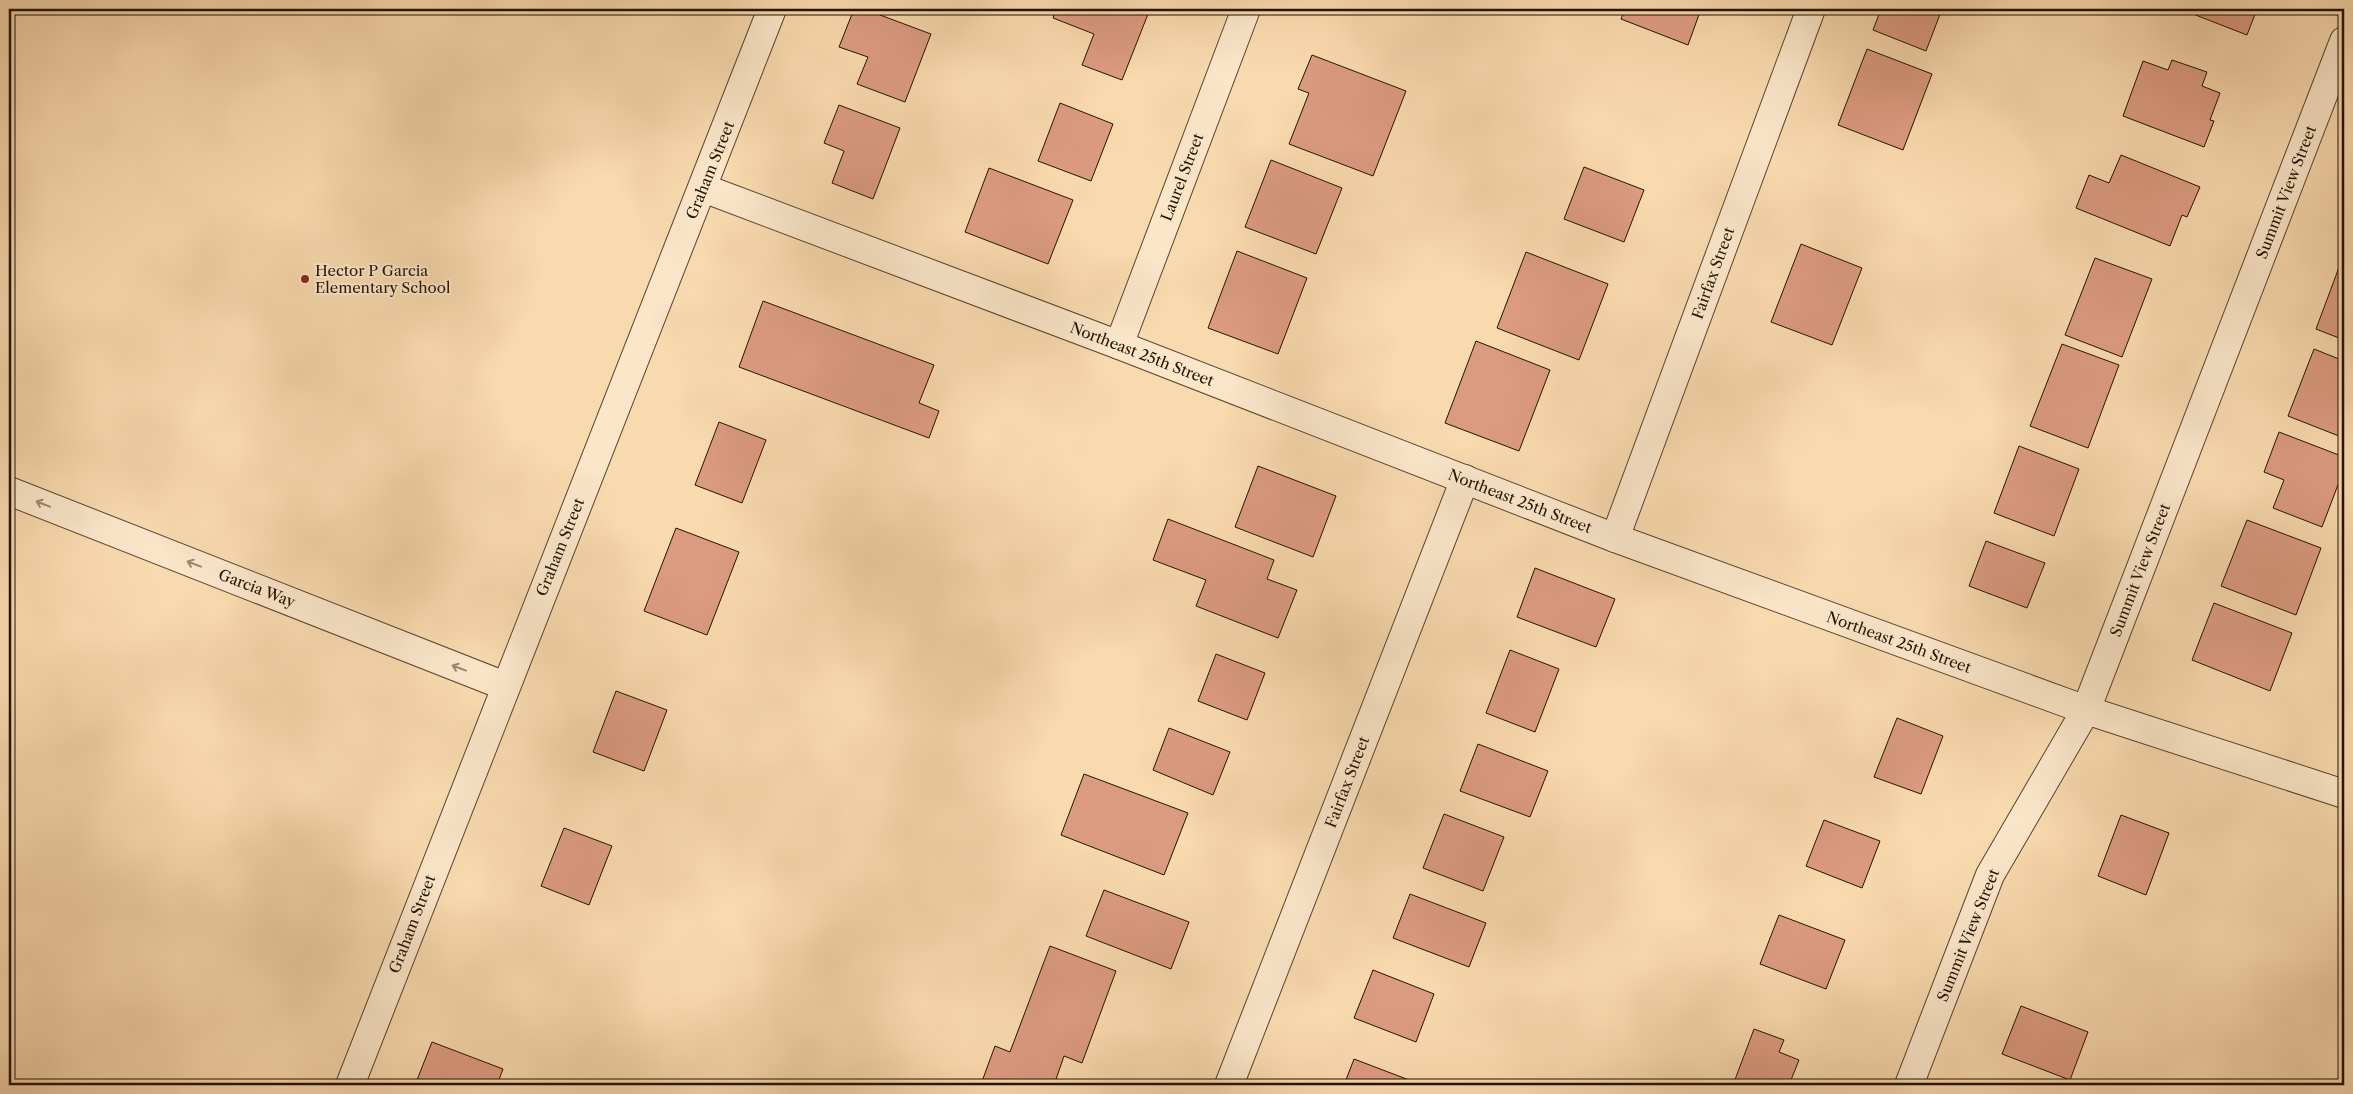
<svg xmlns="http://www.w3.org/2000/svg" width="2353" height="1094" viewBox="0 0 2353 1094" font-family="'Libre Caslon Text',serif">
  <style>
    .building { fill: #db9b80; stroke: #241300 }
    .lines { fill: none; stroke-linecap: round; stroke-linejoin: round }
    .minor-casing { stroke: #59442c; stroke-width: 30 }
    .minor { stroke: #fbe6ca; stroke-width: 28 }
    .oneway { stroke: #9a876f }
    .poi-dot { fill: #8f2418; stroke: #fbe6ca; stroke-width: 2 }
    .labels { text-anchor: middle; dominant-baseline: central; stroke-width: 4; stroke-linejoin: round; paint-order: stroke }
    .street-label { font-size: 15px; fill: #241300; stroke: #fbe6ca }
    .poi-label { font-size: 15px; fill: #241300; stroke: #fbe6ca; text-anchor: start }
  </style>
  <rect width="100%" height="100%" fill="#f9d9ae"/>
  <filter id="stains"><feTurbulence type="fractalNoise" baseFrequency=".004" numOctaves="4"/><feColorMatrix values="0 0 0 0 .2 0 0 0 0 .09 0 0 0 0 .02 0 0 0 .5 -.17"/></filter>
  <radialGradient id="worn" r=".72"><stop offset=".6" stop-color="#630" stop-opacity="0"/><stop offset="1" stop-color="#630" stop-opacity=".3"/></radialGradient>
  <g class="building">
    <polygon points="854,9 864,9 931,34 905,102 857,84 868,57 839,47"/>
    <polygon points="1056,9 1150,9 1122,80 1082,65 1094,34 1053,18"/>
    <polygon points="1625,9 1701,9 1688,45 1621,19"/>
    <polygon points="1881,9 1942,9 1926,51 1873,30"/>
    <polygon points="2180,9 2257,9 2247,35"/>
    <polygon points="1867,49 1932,74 1903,150 1838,125"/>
    <polygon points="1312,55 1406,91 1373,176 1289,144 1309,93 1298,89"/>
    <polygon points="2172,60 2207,72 2202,86 2220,93 2210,120 2214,121 2204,147 2123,116 2143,61 2168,70"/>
    <polygon points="1060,103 1113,124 1091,181 1038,161"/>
    <polygon points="839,105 900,128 873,199 832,183 844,151 824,143"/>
    <polygon points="2121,155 2200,187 2187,217 2182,215 2170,246 2076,208 2089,175 2109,183"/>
    <polygon points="1271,160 1342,188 1316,254 1245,227"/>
    <polygon points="1584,167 1644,190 1624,242 1564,219"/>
    <polygon points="989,168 1073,200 1048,264 965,232"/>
    <polygon points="1801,244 1862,268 1832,345 1771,322"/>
    <polygon points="1237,251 1307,278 1278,354 1208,328"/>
    <polygon points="1526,252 1608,284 1579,360 1497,328"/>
    <polygon points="2095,258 2152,279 2122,357 2065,335"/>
    <polygon points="2341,262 2344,263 2344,340 2316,329"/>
    <polygon points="763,301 934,365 919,403 939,411 929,438 739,367"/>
    <polygon points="1476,341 1550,370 1519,451 1445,423"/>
    <polygon points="2062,344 2119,365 2088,448 2030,426"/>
    <polygon points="2314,349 2344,361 2344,438 2288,416"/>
    <polygon points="719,422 766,440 742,503 695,485"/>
    <polygon points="2279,432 2344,457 2344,469 2322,527 2273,508 2284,480 2264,472"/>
    <polygon points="2019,446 2079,469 2054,536 1994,513"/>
    <polygon points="1258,466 1336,496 1313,557 1235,527"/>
    <polygon points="1168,519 1274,560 1267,579 1297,590 1278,638 1196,606 1206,580 1153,560"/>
    <polygon points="2247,520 2321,548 2296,615 2221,586"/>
    <polygon points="676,528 739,552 707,635 644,611"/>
    <polygon points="1986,541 2045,563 2027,608 1969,586"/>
    <polygon points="1535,568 1615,599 1596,647 1517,617"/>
    <polygon points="2214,603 2292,633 2270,691 2192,660"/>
    <polygon points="1510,650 1559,669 1535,732 1486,713"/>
    <polygon points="1216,654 1265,673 1247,720 1198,701"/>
    <polygon points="616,691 667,710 644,771 593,752"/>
    <polygon points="1897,718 1943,736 1921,794 1874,777"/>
    <polygon points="1169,728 1230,752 1213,795 1153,770"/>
    <polygon points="1478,744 1548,771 1530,817 1460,791"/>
    <polygon points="1084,774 1188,813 1164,875 1061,835"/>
    <polygon points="1444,814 1504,837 1483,891 1423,868"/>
    <polygon points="2121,815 2169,833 2146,895 2098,876"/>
    <polygon points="1824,820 1880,841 1862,888 1806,866"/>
    <polygon points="564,828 612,846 589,905 541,886"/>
    <polygon points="1104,890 1189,922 1171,969 1086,936"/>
    <polygon points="1410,894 1486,923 1469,967 1393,938"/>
    <polygon points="1779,915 1845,940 1826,989 1760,964"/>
    <polygon points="1050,946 1116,971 1082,1063 1064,1056 1054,1085 981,1084 995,1046 1010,1052"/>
    <polygon points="1373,970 1434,994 1416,1042 1354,1018"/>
    <polygon points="2021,1006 2088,1032 2070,1080 2002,1054"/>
    <polygon points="1754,1029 1784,1040 1779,1052 1799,1060 1789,1085 1733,1085"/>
    <polygon points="432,1042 503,1069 497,1085 415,1085"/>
    <polygon points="1354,1059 1417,1083 1416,1085 1344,1085"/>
  </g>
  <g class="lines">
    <g class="minor-casing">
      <g id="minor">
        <polyline points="703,188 1119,345 1615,538 2086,710 2344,794"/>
        <polyline points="1119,345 1246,9"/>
        <polyline points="9,491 505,686"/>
        <polyline points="1615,538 1811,9"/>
        <polyline points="350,1085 772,9"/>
        <polyline points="1229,1085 1465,479"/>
        <polyline points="1909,1085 1990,875 2086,710 2344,41"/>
      </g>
    </g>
    <use href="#minor" class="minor"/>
  </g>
  <defs><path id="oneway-shaft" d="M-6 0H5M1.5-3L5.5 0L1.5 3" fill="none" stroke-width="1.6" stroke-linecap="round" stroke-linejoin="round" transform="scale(1.25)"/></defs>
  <g class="oneway">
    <use href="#oneway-shaft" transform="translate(43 504) rotate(-159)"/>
    <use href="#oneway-shaft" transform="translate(194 564) rotate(-159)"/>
    <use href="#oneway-shaft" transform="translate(459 668) rotate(-159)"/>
  </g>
  <circle class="poi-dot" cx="305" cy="279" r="5"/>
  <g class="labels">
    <g class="street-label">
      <text transform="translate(710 170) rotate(-68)">Graham Street</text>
      <text transform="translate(1182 177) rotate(-69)">Laurel Street</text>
      <text transform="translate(2286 192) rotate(-69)">Summit View Street</text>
      <text transform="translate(1713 273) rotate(-70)">Fairfax Street</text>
      <text transform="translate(1142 354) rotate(21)">Northeast 25th Street</text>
      <text transform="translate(1520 501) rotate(21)">Northeast 25th Street</text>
      <text transform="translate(560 547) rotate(-68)">Graham Street</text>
      <text transform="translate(2140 570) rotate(-69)">Summit View Street</text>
      <text transform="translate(257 588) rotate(21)">Garcia Way</text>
      <text transform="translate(1899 642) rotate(20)">Northeast 25th Street</text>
      <text transform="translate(1347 782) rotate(-69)">Fairfax Street</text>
      <text transform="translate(412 924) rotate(-69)">Graham Street</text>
      <text transform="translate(1968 935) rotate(-68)">Summit View Street</text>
    </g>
    <g class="poi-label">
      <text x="315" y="270">Hector P Garcia<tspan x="315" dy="17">Elementary School</tspan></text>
    </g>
  </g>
  <rect width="2353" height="1094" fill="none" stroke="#f9d9ae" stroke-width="30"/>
  <rect x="10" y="10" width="2333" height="1074" fill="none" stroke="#241300" stroke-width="2.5"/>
  <rect x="15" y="15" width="2323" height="1064" fill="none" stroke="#241300"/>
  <rect width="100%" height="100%" filter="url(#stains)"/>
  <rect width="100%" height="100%" fill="url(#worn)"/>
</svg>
